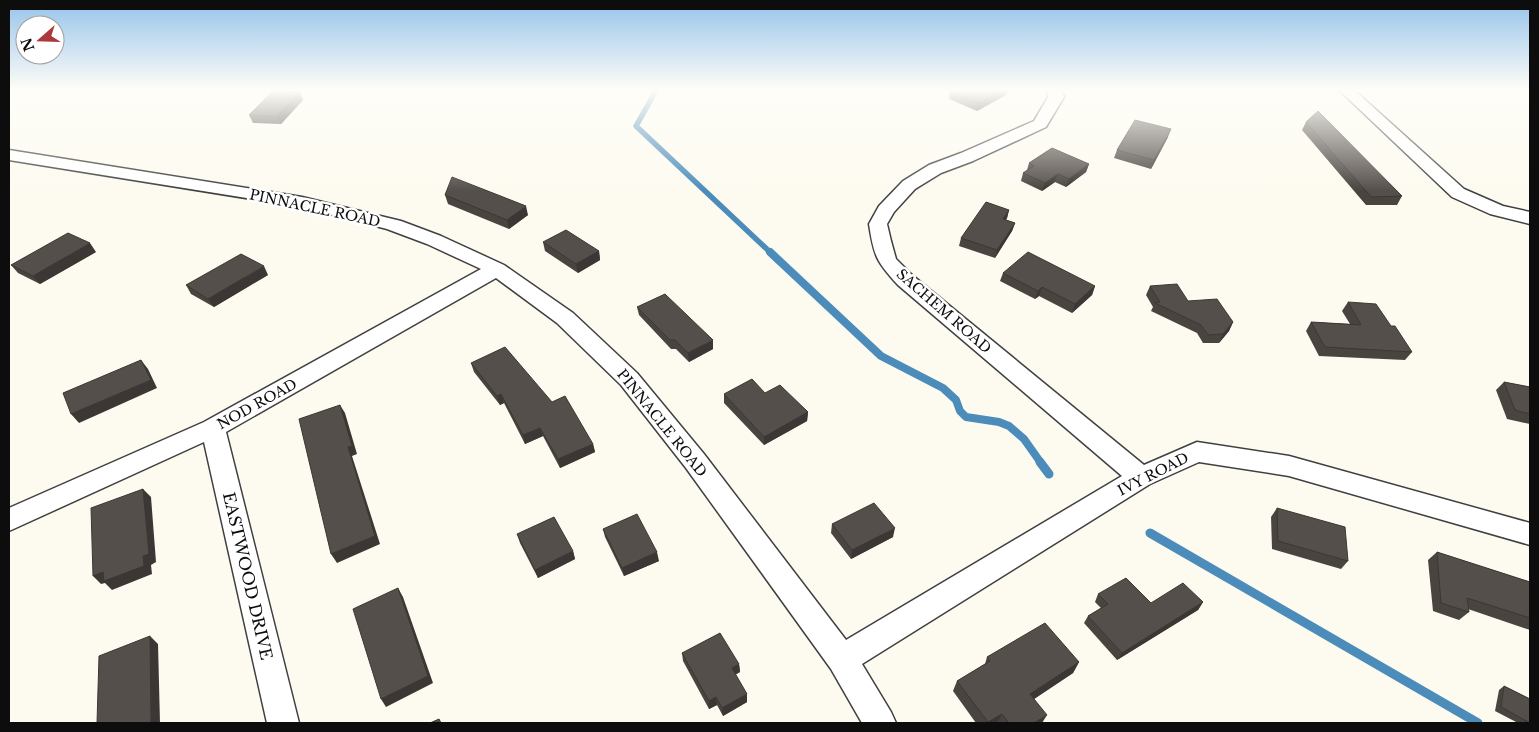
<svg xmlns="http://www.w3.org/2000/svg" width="1539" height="732" viewBox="0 0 1539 732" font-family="'Libre Baskerville',serif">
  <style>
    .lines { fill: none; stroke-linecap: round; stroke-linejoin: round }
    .stream-far2 { stroke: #4c8cbb; stroke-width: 5.5 }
    .stream-far1 { stroke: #4c8cbb; stroke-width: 8 }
    .stream { stroke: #4c8cbb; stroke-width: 9 }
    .minor-casing { stroke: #404040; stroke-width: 3 }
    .minor { fill: #fff; fill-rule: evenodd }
    .wall { fill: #494440 }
    .shaded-wall { fill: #3c3734 }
    .building { fill: #554f4b; stroke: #3c3734 }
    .labels { text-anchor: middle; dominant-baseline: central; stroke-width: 5; stroke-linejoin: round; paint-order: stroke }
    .street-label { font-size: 14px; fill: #0d0d0d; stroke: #fff }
    .near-street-label { font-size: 16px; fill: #0d0d0d; stroke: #fff }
  </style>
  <rect width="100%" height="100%" fill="#fdfbf0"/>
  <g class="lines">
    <polyline class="stream-far2" points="657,89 636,126 771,253"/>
    <polyline class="stream-far1" points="770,252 881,356 943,388 956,400 960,411 966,417 999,422 1009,426 1024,439 1041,463"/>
    <g class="stream">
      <polyline points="1040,462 1049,474"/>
      <polyline points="1150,533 1478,723"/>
    </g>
    <g class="minor-casing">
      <g id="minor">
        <path d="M1047,89H1061L1064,97L1046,127L973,161L941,173L915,189L894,212L887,224L891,241L896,259L912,275L1144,465L1197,442L1289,456L1530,523V545L1289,476L1199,462L1150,484L862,664L891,712L896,723H862L831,669L686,468L621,385L557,323L496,278L226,432L299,723H267L204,442L9,531V508L204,422L481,269L427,244L387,229L302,207L9,160V150L302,197L401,221L441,236L504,265L573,313L637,373L704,454L846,640L1122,476L898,285C876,261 874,256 869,224L879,206L903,181L929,165L961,153L1034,121L1048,97Z"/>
        <polygon points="1338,89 1353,89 1464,189 1503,206 1530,212 1530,224 1490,214 1452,197"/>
      </g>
    </g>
    <use href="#minor" class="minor"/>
  </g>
  <g class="wall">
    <polygon points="954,89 1008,89 1006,95 977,111 949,99 950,91"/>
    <polygon points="303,100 281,124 253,123 249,115"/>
    <polygon points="1306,122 1402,196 1397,205 1366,205 1302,130"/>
    <polygon points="1168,137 1151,169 1114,158 1117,150"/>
    <polygon points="1029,163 1089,164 1086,172 1066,187 1055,182 1042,191 1021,181 1023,173 1027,170"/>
    <polygon points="445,195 528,215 509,229 448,204"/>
    <polygon points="1009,210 1007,218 1006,220 1015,223 1012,231 995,258 959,246 961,238"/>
    <polygon points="543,242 599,251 600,260 578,273 545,251"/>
    <polygon points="96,252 40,284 18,273 11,265"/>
    <polygon points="1003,273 1095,286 1092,295 1072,313 1039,296 1035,299 1000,281"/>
    <polygon points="268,275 214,307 191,294 186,285"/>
    <polygon points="1150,286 1233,322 1229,331 1219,343 1203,343 1197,333 1151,311 1153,307 1146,295"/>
    <polygon points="1348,302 1391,326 1412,352 1405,360 1319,356 1306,331 1311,322 1350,324 1342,311"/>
    <polygon points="637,307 713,349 689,362 676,349 671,349 639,315"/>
    <polygon points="471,363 552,402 593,444 595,452 560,468 543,436 525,444 504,403 500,405 474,372"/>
    <polygon points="1504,382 1530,387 1530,424 1507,419 1496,390"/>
    <polygon points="765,393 808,412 807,421 764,445 724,403 724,394"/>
    <polygon points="1277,508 1348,561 1341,569 1272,549 1271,517"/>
    <polygon points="832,524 893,537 851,559 831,533"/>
    <polygon points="603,529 659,561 624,576 605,537"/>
    <polygon points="517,534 573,551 575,559 538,578 520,543"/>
    <polygon points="1437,552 1530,582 1530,630 1468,609 1469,612 1459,620 1433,611 1428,560"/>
    <polygon points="1098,594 1151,603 1203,602 1198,610 1117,660 1084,623 1088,616 1101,608 1095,602"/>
    <polygon points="682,653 739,664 740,672 735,675 747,702 723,716 717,705 709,709 683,661"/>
    <polygon points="987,657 1079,662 1073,673 1034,699 1042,723 976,723 953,691 957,681 985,664"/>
    <polygon points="1504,686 1530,699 1530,723 1518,723 1495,711 1499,690"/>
  </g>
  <g class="shaded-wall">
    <polygon points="1005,89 1008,89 1006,95 977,111 979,103"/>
    <polygon points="300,92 303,100 281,124 277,116"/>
    <polygon points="1171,129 1168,137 1151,169 1154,160"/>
    <polygon points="1089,164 1086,172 1066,187 1069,179"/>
    <polygon points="1058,174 1055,182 1042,191 1045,183"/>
    <polygon points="526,206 528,215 509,229 507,220"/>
    <polygon points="1009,210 1007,218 1001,228 1003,219"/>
    <polygon points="1015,223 1012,231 995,258 997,250"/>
    <polygon points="90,243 96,252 40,284 33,276"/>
    <polygon points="599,251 600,260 578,273 576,264"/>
    <polygon points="264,266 268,275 214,307 208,299"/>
    <polygon points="1095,286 1092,295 1072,313 1075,304"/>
    <polygon points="1042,287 1039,296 1035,299 1038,291"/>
    <polygon points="1233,322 1229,331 1219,343 1223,334"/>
    <polygon points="713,340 713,349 689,362 688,353"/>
    <polygon points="141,360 148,369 157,388 79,423 71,414"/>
    <polygon points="501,394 504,403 500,405 497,396"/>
    <polygon points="340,405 345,413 357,454 352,456 380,544 337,563 331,554 348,447"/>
    <polygon points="808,412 807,421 764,445 764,437"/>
    <polygon points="540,428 543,436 525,444 523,435"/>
    <polygon points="593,444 595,452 560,468 558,459"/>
    <polygon points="143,489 151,497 156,562 151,565 152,574 112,590 105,583 101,584 93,576"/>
    <polygon points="895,528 893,537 851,559 852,550"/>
    <polygon points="573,551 575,559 538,578 535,570"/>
    <polygon points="657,552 659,561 624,576 622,568"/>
    <polygon points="398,588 403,597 433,683 386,707 381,699"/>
    <polygon points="1203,602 1198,610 1117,660 1122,653"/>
    <polygon points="150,636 158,644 160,723 148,723"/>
    <polygon points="1079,662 1073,673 1025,705 1030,694"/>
    <polygon points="739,664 740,672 732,676 732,668"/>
    <polygon points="747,694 747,702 723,716 722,708"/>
    <polygon points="716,697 717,705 709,709 709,701"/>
    <polygon points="1002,714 997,723 988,723 988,722"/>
    <polygon points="1047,715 1042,723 1034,723"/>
  </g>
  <g class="building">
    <polygon points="954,89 1005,89 979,103 950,91"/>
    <polygon points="273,91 300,92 277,116 249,115"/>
    <polygon points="1318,111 1402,196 1371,197 1306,122"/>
    <polygon points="1135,120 1171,129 1154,160 1117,150"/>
    <polygon points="1052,148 1089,164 1069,179 1058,174 1045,183 1023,173 1034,166 1029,163"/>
    <polygon points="452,177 526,206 507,220 445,195"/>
    <polygon points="986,202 1009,210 1003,219 1015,223 997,250 961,238"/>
    <polygon points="566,230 599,251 576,264 543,242"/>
    <polygon points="68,233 90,243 33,276 11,265"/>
    <polygon points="1028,252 1095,286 1075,304 1042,287 1038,291 1003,273"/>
    <polygon points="241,254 264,266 208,299 186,285"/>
    <polygon points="1177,284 1188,301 1217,299 1233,322 1223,334 1208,335 1201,325 1155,303 1160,302 1150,286"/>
    <polygon points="665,294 713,340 688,353 675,340 670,340 637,307"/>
    <polygon points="1348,302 1376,304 1391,326 1395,326 1412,352 1325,347 1311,322 1361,325"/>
    <polygon points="505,347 552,402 565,396 593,444 558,459 540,428 523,435 501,394 497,396 471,363"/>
    <polygon points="141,360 151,380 71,414 63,393"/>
    <polygon points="752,379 765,393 780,385 808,412 764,437 724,394"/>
    <polygon points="1504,382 1530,387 1530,414 1515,410"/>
    <polygon points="340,405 352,446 348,447 375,536 331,554 299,419"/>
    <polygon points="143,489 149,554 143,556 144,566 104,581 103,572 93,576 91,508"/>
    <polygon points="874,503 895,528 852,550 832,524"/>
    <polygon points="1277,508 1345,527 1348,561 1278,541"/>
    <polygon points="637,514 657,552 622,568 603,529"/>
    <polygon points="554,517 573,551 535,570 517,534"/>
    <polygon points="1437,552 1530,582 1530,618 1467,598 1469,612 1441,603"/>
    <polygon points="1126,578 1151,603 1183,583 1203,602 1122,653 1088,616 1108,604 1098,594"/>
    <polygon points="398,588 428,676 381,699 353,609"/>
    <polygon points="1045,623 1079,662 1030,694 1047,715 1034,723 1009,723 1002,714 988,722 957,681 990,661 987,657"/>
    <polygon points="720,633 739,664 732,668 747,694 722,708 716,697 709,701 682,653"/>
    <polygon points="150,636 151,722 148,723 97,723 99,656"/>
    <polygon points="1504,686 1530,699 1530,723 1501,707"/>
    <polygon points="439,719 441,723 430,723"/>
  </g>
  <linearGradient id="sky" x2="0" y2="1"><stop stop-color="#96c3ea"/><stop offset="0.47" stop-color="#fefdf8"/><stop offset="1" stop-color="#fefdf8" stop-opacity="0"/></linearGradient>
  <rect width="1539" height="191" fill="url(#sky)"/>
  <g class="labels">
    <g class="street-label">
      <text transform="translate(315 208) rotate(12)">PINNACLE ROAD</text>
      <text transform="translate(944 311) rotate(41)">SACHEM ROAD</text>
      <text transform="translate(257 404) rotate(-29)">NOD ROAD</text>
      <text transform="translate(662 423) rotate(51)">PINNACLE ROAD</text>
      <text transform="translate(1153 474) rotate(-27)">IVY ROAD</text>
    </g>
    <g class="near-street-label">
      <text transform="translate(248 576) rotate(77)">EASTWOOD DRIVE</text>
    </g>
  </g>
  <rect width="1539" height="732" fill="none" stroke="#0d0d0d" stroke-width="20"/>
  <g transform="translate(40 40) rotate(250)"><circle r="24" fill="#ffffff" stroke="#9e9e9e"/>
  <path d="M0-4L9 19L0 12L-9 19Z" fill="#ab383b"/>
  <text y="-8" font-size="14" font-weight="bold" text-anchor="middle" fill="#0d0d0d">N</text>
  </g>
</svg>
